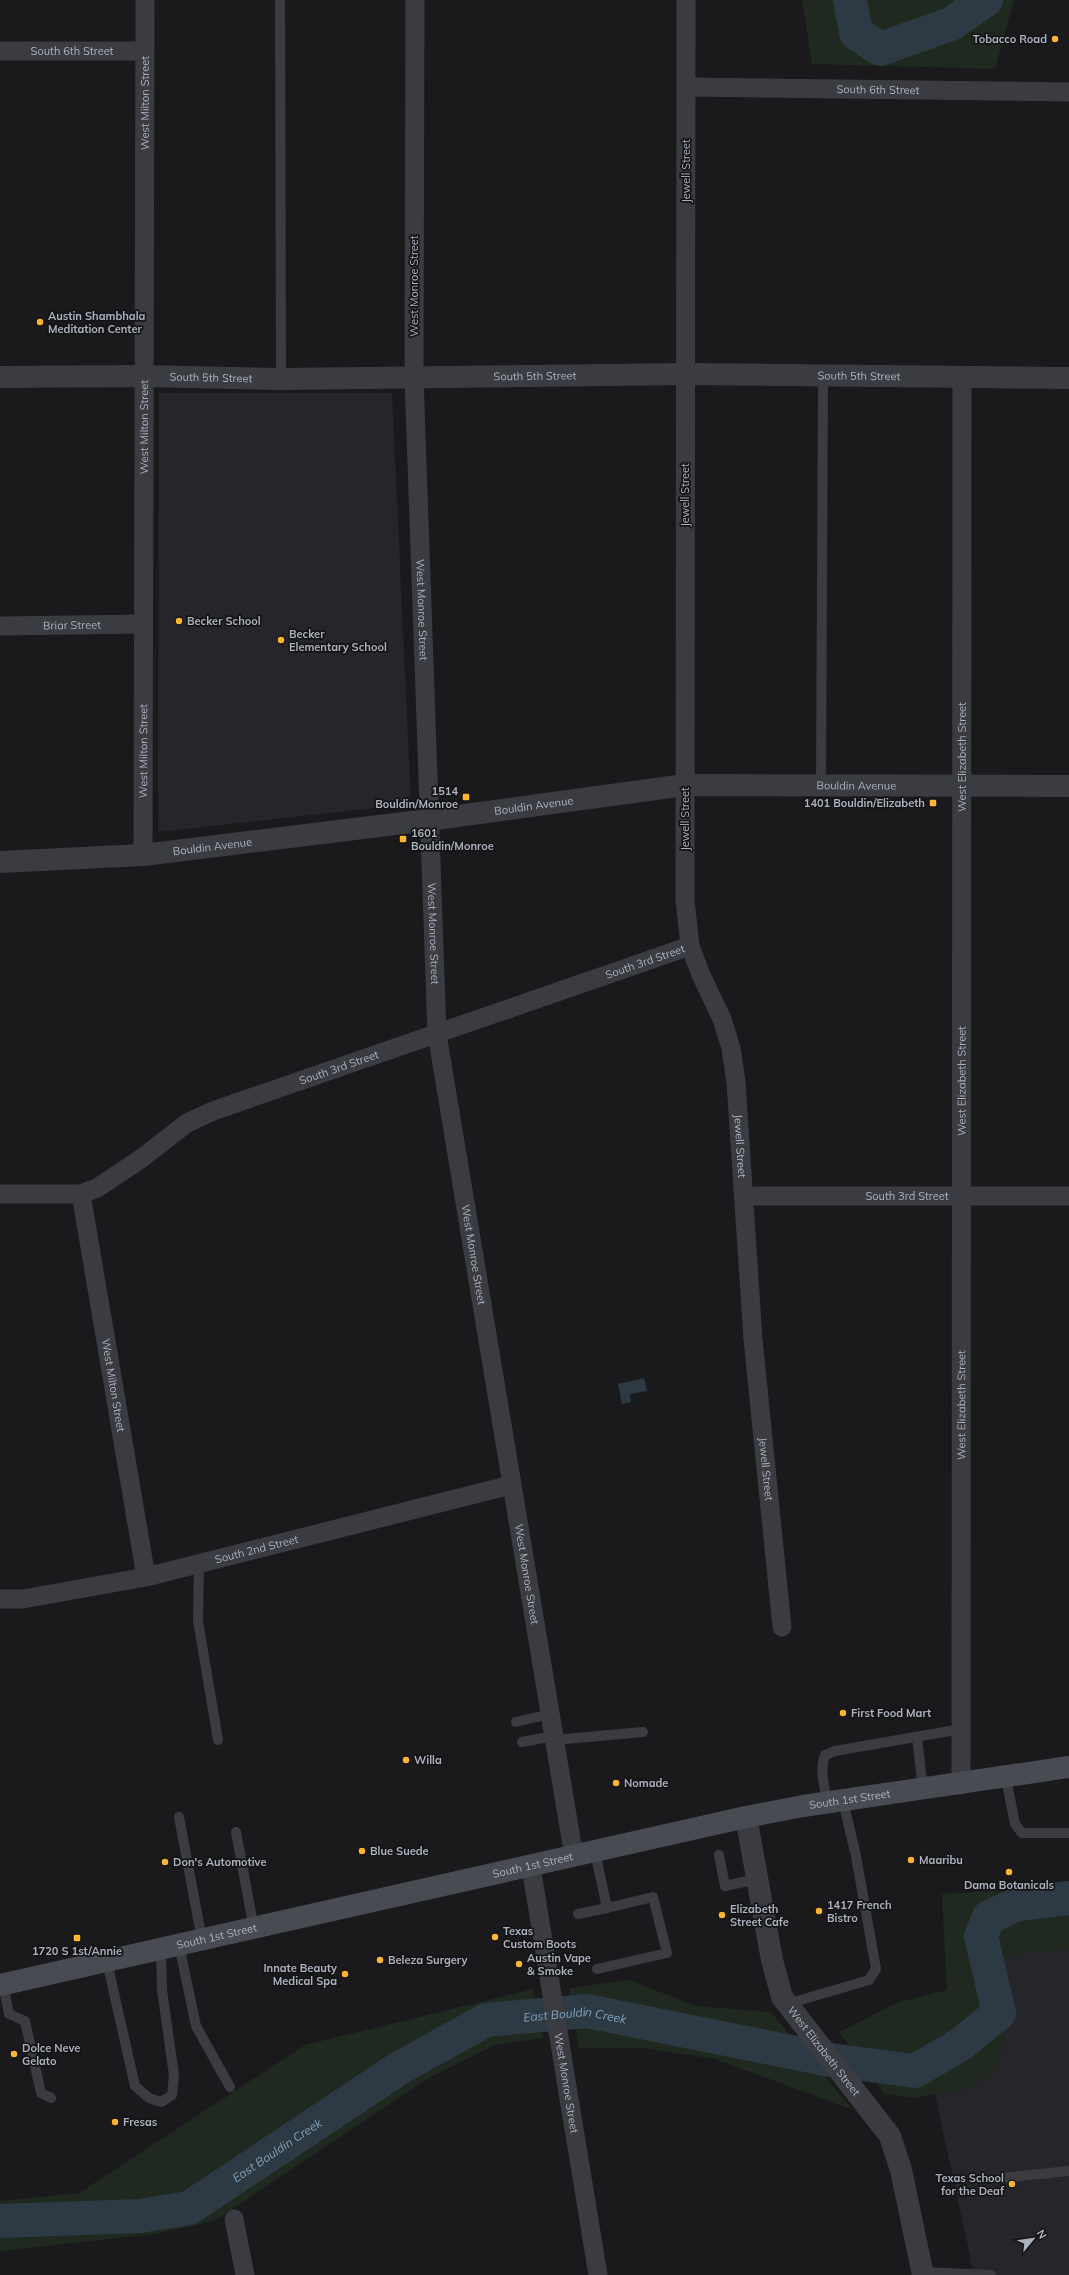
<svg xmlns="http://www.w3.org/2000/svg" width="1069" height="2275" viewBox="0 0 1069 2275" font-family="Mulish,sans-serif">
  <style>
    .built { fill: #26262a }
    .green { fill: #1f2920 }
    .water { fill: #2e3a43 }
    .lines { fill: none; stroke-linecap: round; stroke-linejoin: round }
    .river { stroke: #2e3a43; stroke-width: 34 }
    .service { stroke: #3a3c42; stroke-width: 10 }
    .minor { stroke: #3a3c42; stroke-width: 19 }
    .tertiary { stroke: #3a3c42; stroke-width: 22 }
    .secondary { stroke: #484b52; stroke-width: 22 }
    .poi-dot { fill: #ffb530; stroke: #151518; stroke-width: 1.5 }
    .labels { text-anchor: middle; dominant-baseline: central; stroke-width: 3.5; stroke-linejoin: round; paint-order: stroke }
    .poi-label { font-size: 11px; font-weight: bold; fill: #abb1bd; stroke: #151518; text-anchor: start }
    .street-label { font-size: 11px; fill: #abb1bd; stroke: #151518 }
    .water-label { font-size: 12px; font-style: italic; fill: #80a0bb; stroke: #151518 }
  </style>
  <rect width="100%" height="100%" fill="#1a1a1d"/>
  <g class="built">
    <polygon points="159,393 392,393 411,804 158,832"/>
    <polygon points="1069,1950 1069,2275 974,2275 935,2094 970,2088 992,2073 1004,2046 995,1963 1022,1952"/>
  </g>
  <g class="green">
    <polygon points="802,0 1014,0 995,69 812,64"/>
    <polygon points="1069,1886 1069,1950 1022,1952 995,1963 1004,2046 992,2074 970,2088 913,2098 885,2094 839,2032 896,2003 947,1990 942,1894"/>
    <polygon points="629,1980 696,2006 771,2012 853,2110 715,2059 644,2048 579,2048 569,1988"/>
    <polygon points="533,1989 543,2038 495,2045 427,2079 214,2221 155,2234 0,2251 0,2201 79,2193 305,2045"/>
  </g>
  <polygon class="water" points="644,1378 647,1391 630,1394 631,1402 622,1404 618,1384"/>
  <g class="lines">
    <g class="river">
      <polyline points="850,0 856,33 880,49 951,24 986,0"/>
      <path id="s1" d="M0,2221L140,2216L189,2208L398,2069L486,2020L587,2011L831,2060L915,2071L961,2044L999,2013L981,1936L989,1917L1018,1904L1069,1898"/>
    </g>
    <g class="service">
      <polyline points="280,0 281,379"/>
      <polyline points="821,785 823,376"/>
      <polyline points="199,1564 198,1621 218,1740"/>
      <polyline points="516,1722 550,1714"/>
      <polyline points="917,1737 923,1790"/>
      <polyline points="554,1740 643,1732"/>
      <polyline points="522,1742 554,1736"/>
      <polyline points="1006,1778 1015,1824 1022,1833 1069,1833"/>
      <path d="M827,1803C825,1787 819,1770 825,1755L835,1751L961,1729"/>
      <polyline points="179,1817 202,1940"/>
      <polyline points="236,1832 254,1929"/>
      <polyline points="595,1852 607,1908 653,1897 667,1953 597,1969"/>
      <polyline points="719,1855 725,1886 757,1879"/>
      <polyline points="578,1914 607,1908"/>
      <polyline points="179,1945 196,2026 230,2087"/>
      <polyline points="107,1962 135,2086 149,2098 161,2102 172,2095 174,2075 162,1990 161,1949"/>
      <polyline points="3,1984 9,2014 25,2021 41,2093 51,2098"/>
      <polyline points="787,2004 869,1980 876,1969 856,1856 843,1801"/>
      <polyline points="1001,2178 1069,2171"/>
      <polyline points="922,2272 991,2275"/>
    </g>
    <g class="minor">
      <path id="s2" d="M415,0L414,378L437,1034L574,1857"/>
      <path id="s3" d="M686,0L685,900L690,946L701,975L722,1019L731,1048L736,1082L753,1339L782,1627"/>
      <path id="s4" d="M0,51H144"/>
      <path id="s5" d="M687,87L1069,92"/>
      <path id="s6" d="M0,626L143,624"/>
      <path id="s7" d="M143,855L145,0"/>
      <path id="s8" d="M0,1194H81L97,1188L142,1158L187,1123L213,1111L690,946"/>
      <path id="s9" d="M81,1194L146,1577"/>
      <path id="s10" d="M745,1196H1069"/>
      <path id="s11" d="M0,1599H23L146,1577L511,1485"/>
      <path id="s12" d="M961,1785L962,377"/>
      <path id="s13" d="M531,1867L598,2275"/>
      <polyline points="234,2219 245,2275"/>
    </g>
    <g class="tertiary">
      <path id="s14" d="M0,377L143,376L281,379L686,374L1069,378"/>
      <path id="s15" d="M0,862L143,855L428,820L685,785L1069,786"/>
      <path id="s16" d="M746,1817L772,1960L782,1997L890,2136L901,2170L923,2275"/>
    </g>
    <path class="secondary" id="s17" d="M0,1985L746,1817L803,1806L1069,1767"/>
  </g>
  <g class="poi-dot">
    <circle cx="1055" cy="39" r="4"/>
    <circle cx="40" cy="322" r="4"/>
    <circle cx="179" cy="621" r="4"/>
    <circle cx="281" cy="640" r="4"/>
    <rect x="462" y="793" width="8" height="8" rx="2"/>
    <rect x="929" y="799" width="8" height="8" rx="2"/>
    <rect x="399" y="835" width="8" height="8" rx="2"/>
    <circle cx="843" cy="1713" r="4"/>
    <circle cx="406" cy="1760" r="4"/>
    <circle cx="616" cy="1783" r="4"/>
    <circle cx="362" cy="1851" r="4"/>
    <circle cx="911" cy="1860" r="4"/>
    <circle cx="165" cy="1862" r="4"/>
    <circle cx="1009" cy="1872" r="4"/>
    <circle cx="819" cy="1911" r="4"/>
    <circle cx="722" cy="1915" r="4"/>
    <circle cx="495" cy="1937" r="4"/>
    <rect x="73" y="1934" width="8" height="8" rx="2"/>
    <circle cx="380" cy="1960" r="4"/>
    <circle cx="519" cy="1964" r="4"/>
    <circle cx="345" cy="1974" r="4"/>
    <circle cx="14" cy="2054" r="4"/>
    <circle cx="115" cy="2122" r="4"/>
    <circle cx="1012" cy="2184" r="4"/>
  </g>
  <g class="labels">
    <g class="poi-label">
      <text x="1047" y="39" text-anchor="end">Tobacco Road</text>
      <text x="48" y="316">Austin Shambhala<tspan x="48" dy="13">Meditation Center</tspan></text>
      <text x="187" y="621">Becker School</text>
      <text x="289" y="634">Becker<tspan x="289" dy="13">Elementary School</tspan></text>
      <text x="458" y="791" text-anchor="end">1514<tspan x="458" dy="13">Bouldin/Monroe</tspan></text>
      <text x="925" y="803" text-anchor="end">1401 Bouldin/Elizabeth</text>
      <text x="411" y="833">1601<tspan x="411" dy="13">Bouldin/Monroe</tspan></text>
      <text x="851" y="1713">First Food Mart</text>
      <text x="414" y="1760">Willa</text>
      <text x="624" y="1783">Nomade</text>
      <text x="370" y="1851">Blue Suede</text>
      <text x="919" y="1860">Maaribu</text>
      <text x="173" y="1862">Don's Automotive</text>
      <text x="1009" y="1885" text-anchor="middle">Dama Botanicals</text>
      <text x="827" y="1905">1417 French<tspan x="827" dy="13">Bistro</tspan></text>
      <text x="730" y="1909">Elizabeth<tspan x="730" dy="13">Street Cafe</tspan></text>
      <text x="503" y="1931">Texas<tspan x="503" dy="13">Custom Boots</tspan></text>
      <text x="77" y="1951" text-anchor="middle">1720 S 1st/Annie</text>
      <text x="527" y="1958">Austin Vape<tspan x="527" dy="13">&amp; Smoke</tspan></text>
      <text x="388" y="1960">Beleza Surgery</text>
      <text x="337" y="1968" text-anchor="end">Innate Beauty<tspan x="337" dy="13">Medical Spa</tspan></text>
      <text x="22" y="2048">Dolce Neve<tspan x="22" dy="13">Gelato</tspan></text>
      <text x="123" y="2122">Fresas</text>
      <text x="1004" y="2178" text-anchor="end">Texas School<tspan x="1004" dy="13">for the Deaf</tspan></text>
    </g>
    <g class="street-label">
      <text stroke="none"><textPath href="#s4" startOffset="72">South 6th Street</textPath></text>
      <text stroke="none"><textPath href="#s5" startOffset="191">South 6th Street</textPath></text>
      <text stroke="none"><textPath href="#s7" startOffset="752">West Milton Street</textPath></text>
      <text transform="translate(686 171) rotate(-90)">Jewell Street</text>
      <text transform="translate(414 286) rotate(-90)">West Monroe Street</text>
      <text stroke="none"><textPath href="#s14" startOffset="535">South 5th Street</textPath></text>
      <text stroke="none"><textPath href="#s14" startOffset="859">South 5th Street</textPath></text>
      <text stroke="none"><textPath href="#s14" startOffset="211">South 5th Street</textPath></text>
      <text stroke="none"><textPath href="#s7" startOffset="428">West Milton Street</textPath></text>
      <text transform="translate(685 495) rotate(-90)">Jewell Street</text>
      <text stroke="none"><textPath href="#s2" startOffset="610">West Monroe Street</textPath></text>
      <text stroke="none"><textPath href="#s6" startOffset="72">Briar Street</textPath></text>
      <text stroke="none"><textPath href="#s7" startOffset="104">West Milton Street</textPath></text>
      <text stroke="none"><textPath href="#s12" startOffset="1028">West Elizabeth Street</textPath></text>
      <text stroke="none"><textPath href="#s15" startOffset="861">Bouldin Avenue</textPath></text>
      <text stroke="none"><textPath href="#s15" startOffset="537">Bouldin Avenue</textPath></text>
      <text transform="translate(685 819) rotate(-90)">Jewell Street</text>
      <text stroke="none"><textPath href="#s15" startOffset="213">Bouldin Avenue</textPath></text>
      <text stroke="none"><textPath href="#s2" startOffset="934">West Monroe Street</textPath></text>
      <text stroke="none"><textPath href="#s8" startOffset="695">South 3rd Street</textPath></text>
      <text stroke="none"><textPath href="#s8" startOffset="371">South 3rd Street</textPath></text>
      <text stroke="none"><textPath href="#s12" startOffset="704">West Elizabeth Street</textPath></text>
      <text stroke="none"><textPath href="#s3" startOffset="1155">Jewell Street</textPath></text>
      <text stroke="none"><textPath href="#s10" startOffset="162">South 3rd Street</textPath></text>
      <text stroke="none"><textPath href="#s2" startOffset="1258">West Monroe Street</textPath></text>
      <text stroke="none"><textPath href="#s9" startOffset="194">West Milton Street</textPath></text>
      <text stroke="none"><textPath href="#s12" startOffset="380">West Elizabeth Street</textPath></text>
      <text stroke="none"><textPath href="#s3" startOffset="1479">Jewell Street</textPath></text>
      <text stroke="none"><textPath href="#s11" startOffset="262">South 2nd Street</textPath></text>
      <text stroke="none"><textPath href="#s2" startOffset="1582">West Monroe Street</textPath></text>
      <text stroke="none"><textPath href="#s17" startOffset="870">South 1st Street</textPath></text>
      <text stroke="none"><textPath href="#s17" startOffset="546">South 1st Street</textPath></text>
      <text stroke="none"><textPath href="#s17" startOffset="222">South 1st Street</textPath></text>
      <text stroke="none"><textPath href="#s16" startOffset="252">West Elizabeth Street</textPath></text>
      <text stroke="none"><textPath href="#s13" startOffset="219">West Monroe Street</textPath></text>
    </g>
    <g class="water-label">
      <text stroke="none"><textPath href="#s1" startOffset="631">East Bouldin Creek</textPath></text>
      <text stroke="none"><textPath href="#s1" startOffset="295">East Bouldin Creek</textPath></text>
    </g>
  </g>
  <g transform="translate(1033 2239) rotate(61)" stroke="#151518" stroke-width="3" paint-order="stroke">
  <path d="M0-3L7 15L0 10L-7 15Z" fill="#abb1bd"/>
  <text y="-6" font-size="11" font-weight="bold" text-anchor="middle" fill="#abb1bd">N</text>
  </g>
</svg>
